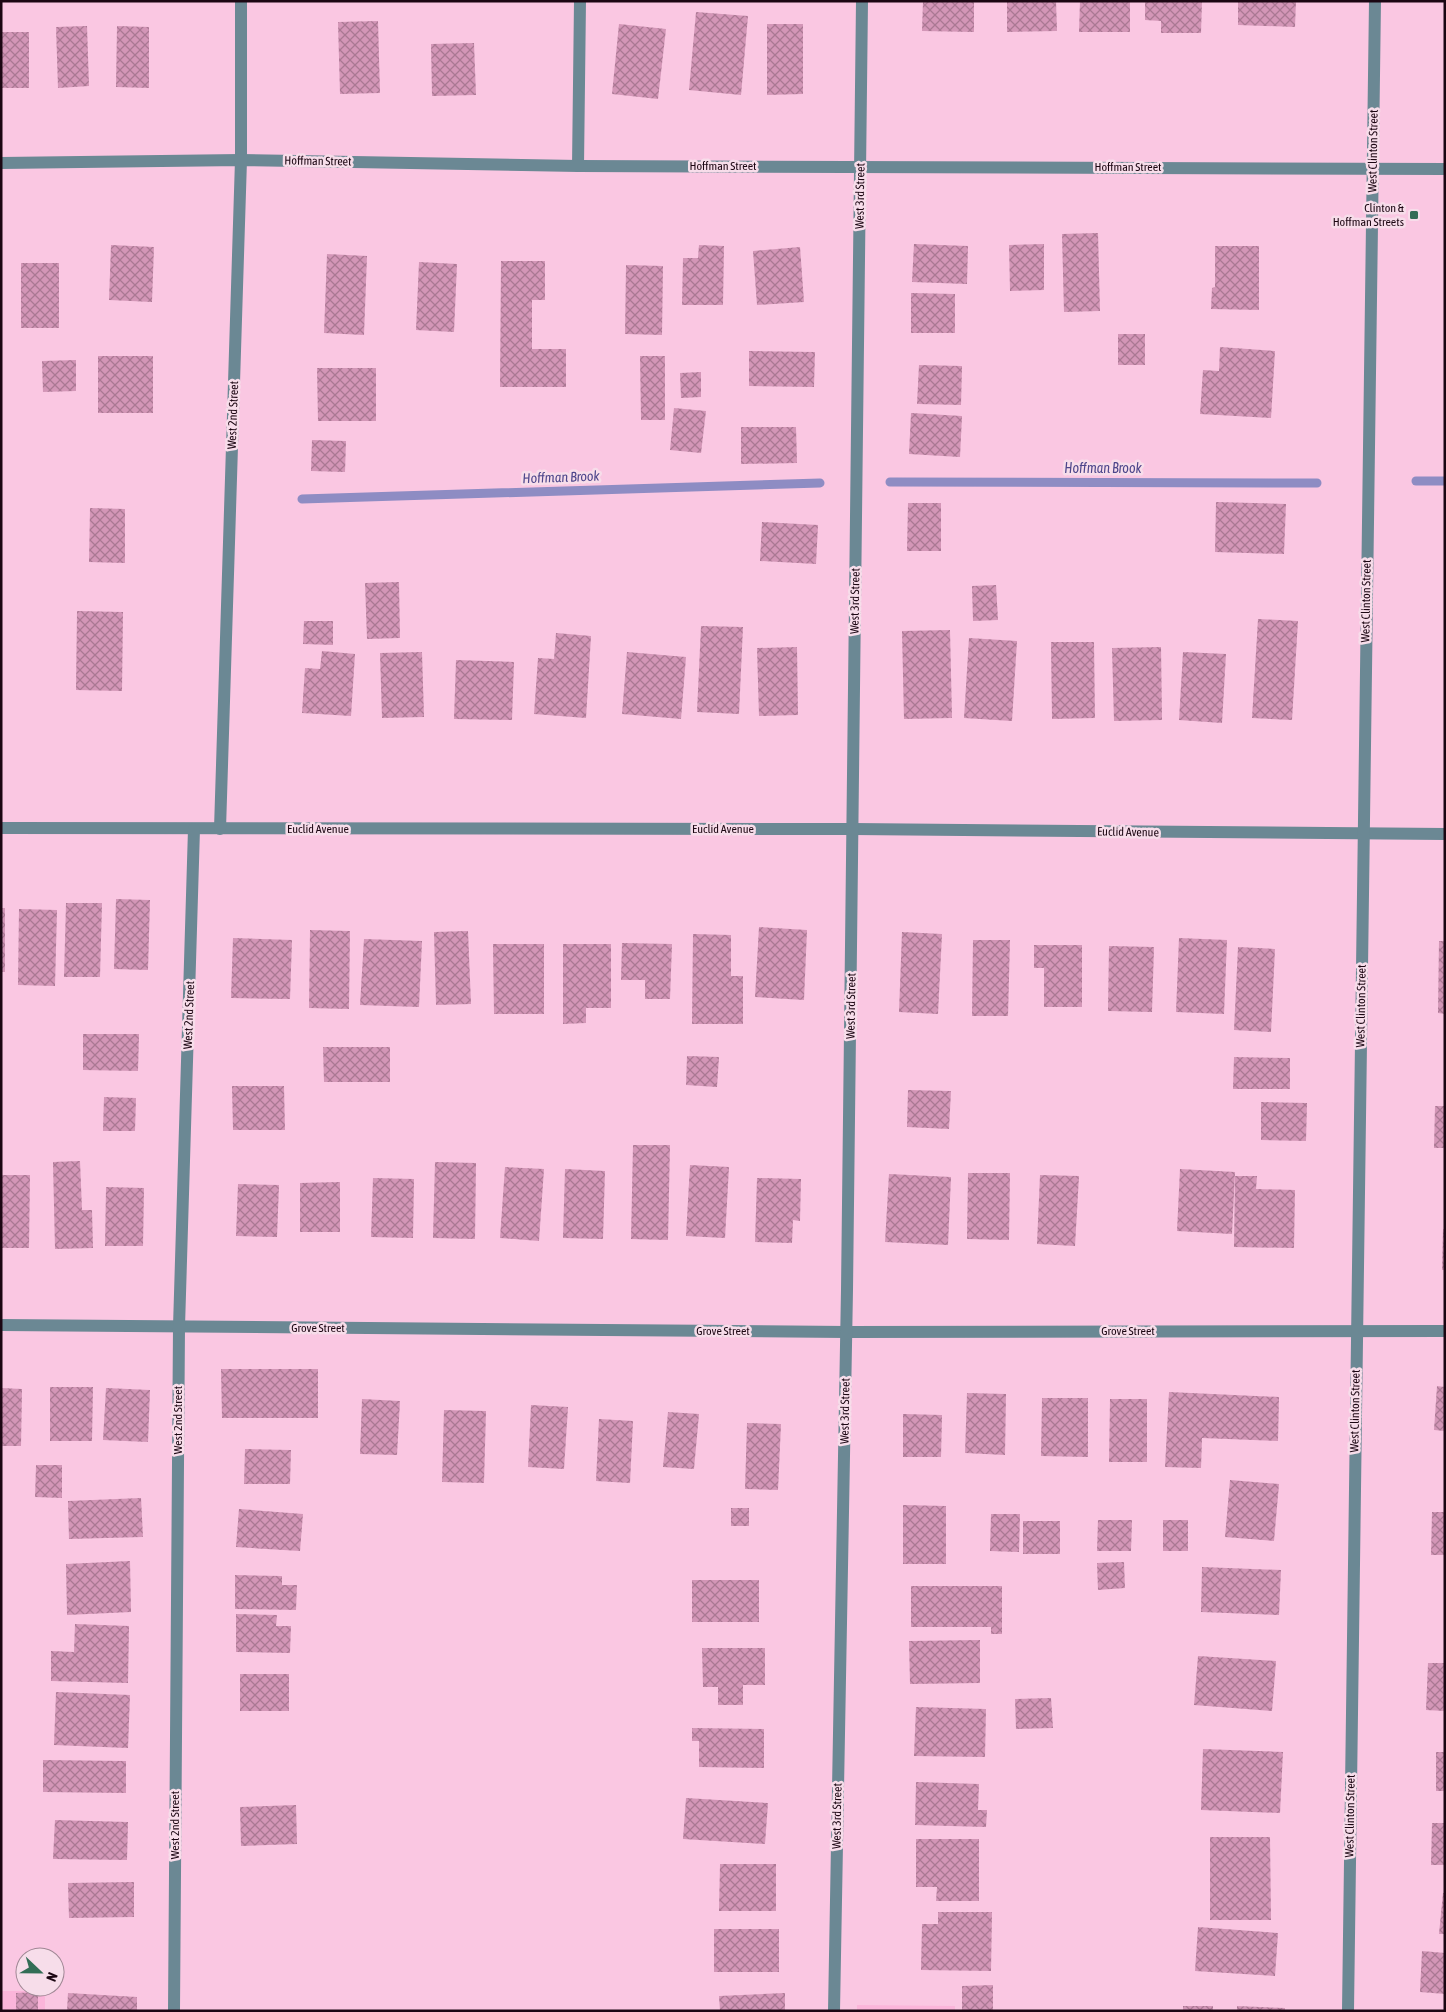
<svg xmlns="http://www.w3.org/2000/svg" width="1446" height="2012" viewBox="0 0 1446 2012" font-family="'Asap Condensed',sans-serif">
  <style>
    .built { fill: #fbb5da }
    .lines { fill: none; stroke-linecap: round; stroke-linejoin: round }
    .stream { stroke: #8e8cc3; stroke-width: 9 }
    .building { fill: url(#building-cross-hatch) }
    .service { stroke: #6b8894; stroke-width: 12 }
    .minor { stroke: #6b8894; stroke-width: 12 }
    .poi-dot { fill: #336d56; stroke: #f7ddea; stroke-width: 2 }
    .labels { text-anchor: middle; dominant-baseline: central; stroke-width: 5; stroke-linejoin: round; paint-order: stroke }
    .street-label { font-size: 12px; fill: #1b0612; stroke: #f7ddea }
    .poi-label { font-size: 12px; fill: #1b0612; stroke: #f7ddea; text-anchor: end }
    .water-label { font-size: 14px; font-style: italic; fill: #4d468b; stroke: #f7ddea }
  </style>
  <defs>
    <pattern id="building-cross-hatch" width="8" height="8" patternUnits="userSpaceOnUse" patternTransform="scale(1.25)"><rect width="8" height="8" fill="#d396b7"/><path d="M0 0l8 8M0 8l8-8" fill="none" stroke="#aa7893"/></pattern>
  </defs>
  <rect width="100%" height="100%" fill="#fac7e2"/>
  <g class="built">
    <rect x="1" y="1991" width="44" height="20"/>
    <polygon points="857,2005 955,2006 955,2011 857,2011"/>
  </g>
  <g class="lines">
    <g class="stream">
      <polyline points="1416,481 1445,481"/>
      <polyline points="890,482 1317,483"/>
      <polyline points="302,499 820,483"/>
    </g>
  </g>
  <g class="building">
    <polygon points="923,1 974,1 974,32 922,31"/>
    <polygon points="1007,1 1056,1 1057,31 1007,32"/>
    <polygon points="1080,1 1130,1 1130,32 1079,32"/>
    <polygon points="1145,1 1202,1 1201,33 1161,33 1161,21 1145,20"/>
    <polygon points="1238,1 1296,1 1295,27 1238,25"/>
    <polygon points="696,12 748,16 741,95 689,90"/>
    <polygon points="378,21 380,93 340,94 338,22"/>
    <polygon points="619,24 666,29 658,99 612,94"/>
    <polygon points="767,24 803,24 803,94 767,95"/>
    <polygon points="87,26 89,86 58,88 56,27"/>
    <polygon points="117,26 149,27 149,88 116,87"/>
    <rect x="1" y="32" width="28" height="56"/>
    <polygon points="474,43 476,95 432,96 431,44"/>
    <polygon points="1098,233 1100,311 1064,312 1062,234"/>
    <polygon points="914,244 968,246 967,284 912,282"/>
    <polygon points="1044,244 1044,290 1010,291 1009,245"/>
    <polygon points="111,245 154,247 152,302 109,300"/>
    <polygon points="699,245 724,246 723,305 682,305 683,258 698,258"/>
    <polygon points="1215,246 1259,246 1259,310 1211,309 1212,288 1215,287"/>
    <polygon points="800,247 804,302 757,305 753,251"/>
    <polygon points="327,254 367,256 364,335 324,333"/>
    <polygon points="501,261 545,261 545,300 532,300 532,349 566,349 566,387 500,387"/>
    <polygon points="419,262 457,264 454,332 416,330"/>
    <rect x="21" y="263" width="38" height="65"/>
    <polygon points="626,265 663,266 662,335 625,334"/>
    <polygon points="911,293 955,294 955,333 911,333"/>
    <rect x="1118" y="334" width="27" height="31"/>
    <polygon points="1220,347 1275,351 1271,418 1200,414 1203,370 1219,371"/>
    <polygon points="749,351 815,352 814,387 749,386"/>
    <rect x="98" y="356" width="55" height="57"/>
    <polygon points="640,356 665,356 665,420 641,420"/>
    <polygon points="76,360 76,391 43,392 42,361"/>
    <polygon points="919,365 962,366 961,405 917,404"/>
    <polygon points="317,368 376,368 376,421 318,421"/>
    <polygon points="701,372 701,397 681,398 680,373"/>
    <polygon points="674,408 706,411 701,453 670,450"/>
    <polygon points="911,413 962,416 960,457 909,454"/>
    <polygon points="741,427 796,427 797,463 741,464"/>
    <polygon points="312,440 346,441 345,472 311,471"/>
    <polygon points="1216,502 1286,504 1284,554 1215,552"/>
    <polygon points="908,503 941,503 941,551 907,551"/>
    <polygon points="90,508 125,509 125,563 89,562"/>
    <polygon points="762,522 818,525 816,564 760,561"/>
    <polygon points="399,582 400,638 367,639 365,583"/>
    <polygon points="996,585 998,620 973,621 972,586"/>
    <polygon points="77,611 123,612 122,691 76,690"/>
    <polygon points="1258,619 1298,621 1292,720 1252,718"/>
    <polygon points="304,621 333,621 333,645 303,644"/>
    <polygon points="701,626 743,627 739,714 697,712"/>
    <polygon points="950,630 952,718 904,719 902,631"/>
    <polygon points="556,633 591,636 586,718 534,714 538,658 554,659"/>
    <polygon points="969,638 1017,641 1012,721 964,718"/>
    <polygon points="1051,642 1094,642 1095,718 1052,719"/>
    <polygon points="797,647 798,715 759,716 757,648"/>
    <polygon points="1161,647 1162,720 1114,721 1112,648"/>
    <polygon points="322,651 355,654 351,716 302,713 305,668 320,669"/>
    <polygon points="422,652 424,717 382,718 380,653"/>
    <polygon points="627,652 686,657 681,719 622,714"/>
    <polygon points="1183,652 1226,654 1222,723 1179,720"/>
    <polygon points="456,660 514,662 512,720 454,719"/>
    <polygon points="116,899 150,900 148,970 114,969"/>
    <polygon points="66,903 102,903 100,977 64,977"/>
    <rect x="1" y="908" width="4" height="64"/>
    <polygon points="19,909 57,910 55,986 18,985"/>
    <polygon points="759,927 807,930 804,1000 755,997"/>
    <polygon points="310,930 350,931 349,1009 309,1008"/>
    <polygon points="468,931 471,1004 436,1005 434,932"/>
    <polygon points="902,932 942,934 938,1014 899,1012"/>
    <polygon points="693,934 731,935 731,976 743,976 743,1024 692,1024"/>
    <polygon points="233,938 292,940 290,999 231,998"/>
    <polygon points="1179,938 1227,940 1224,1014 1176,1012"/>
    <polygon points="364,939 422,941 419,1007 360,1005"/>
    <polygon points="973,940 1010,940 1008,1016 972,1016"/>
    <polygon points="1439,941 1445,941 1445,1014 1438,1013"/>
    <polygon points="622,943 672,944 670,999 645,999 645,980 621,980"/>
    <polygon points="493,944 544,944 544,1014 494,1014"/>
    <polygon points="563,944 611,944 611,1008 586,1008 586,1023 563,1024"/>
    <polygon points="1034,945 1082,945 1082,1007 1044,1007 1044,968 1034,968"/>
    <polygon points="1109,946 1154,947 1152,1012 1108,1011"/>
    <polygon points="1238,947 1275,949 1271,1032 1234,1030"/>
    <polygon points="83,1034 139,1034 138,1071 83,1070"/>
    <polygon points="323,1047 390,1047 390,1082 324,1082"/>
    <polygon points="687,1056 719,1057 717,1087 686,1085"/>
    <polygon points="1234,1057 1290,1058 1290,1089 1233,1089"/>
    <polygon points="232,1086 284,1086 285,1130 233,1130"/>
    <polygon points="908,1090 951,1091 949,1129 907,1127"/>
    <polygon points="104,1097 136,1098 135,1131 103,1131"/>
    <polygon points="1261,1102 1307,1103 1306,1141 1261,1140"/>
    <polygon points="1435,1106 1445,1106 1445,1148 1434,1148"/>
    <polygon points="633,1145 670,1145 668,1240 631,1239"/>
    <polygon points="80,1161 82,1210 92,1210 93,1248 55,1249 53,1162"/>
    <polygon points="435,1162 476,1163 475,1239 433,1238"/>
    <polygon points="690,1165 729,1167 725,1238 686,1236"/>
    <polygon points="505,1167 544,1169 539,1241 500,1238"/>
    <polygon points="565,1169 605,1171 603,1239 563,1238"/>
    <polygon points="1180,1169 1235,1172 1232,1234 1177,1231"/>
    <polygon points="968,1173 1010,1173 1009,1240 967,1239"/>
    <polygon points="889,1174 951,1177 948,1245 885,1242"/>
    <polygon points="1,1175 30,1175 29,1248 1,1248"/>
    <polygon points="1040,1175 1079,1176 1075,1246 1037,1244"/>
    <polygon points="1235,1176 1257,1176 1256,1189 1295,1190 1294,1248 1234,1247"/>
    <polygon points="373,1178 414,1179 413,1238 371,1237"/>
    <polygon points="757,1178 801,1179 800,1221 793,1220 792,1243 755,1242"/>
    <polygon points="340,1182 340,1232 300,1232 300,1183"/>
    <polygon points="238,1184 279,1185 277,1237 236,1236"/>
    <polygon points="106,1187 144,1188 143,1246 105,1246"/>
    <polygon points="1443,1229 1445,1229 1445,1270 1442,1270"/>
    <polygon points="221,1369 318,1369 318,1418 222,1418"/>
    <polygon points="1437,1386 1445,1387 1445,1431 1434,1430"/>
    <polygon points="50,1387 93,1387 92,1441 50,1441"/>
    <polygon points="1,1388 22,1389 21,1446 1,1446"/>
    <polygon points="106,1388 150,1390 148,1442 103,1440"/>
    <polygon points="1169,1392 1279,1397 1278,1441 1202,1438 1201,1468 1165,1467"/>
    <polygon points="967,1393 1006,1394 1005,1455 965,1453"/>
    <polygon points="1042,1398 1088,1398 1088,1457 1041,1456"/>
    <polygon points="362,1399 400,1401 397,1455 360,1454"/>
    <polygon points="1110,1399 1147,1399 1147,1462 1109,1462"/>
    <polygon points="531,1405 568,1407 564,1469 528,1467"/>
    <polygon points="444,1410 486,1411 484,1483 442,1482"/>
    <polygon points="668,1412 699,1414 694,1469 663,1467"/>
    <polygon points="903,1414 942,1415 941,1457 903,1457"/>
    <polygon points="599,1419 633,1421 630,1483 596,1481"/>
    <polygon points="747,1423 781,1424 778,1490 745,1489"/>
    <polygon points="245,1449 291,1450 290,1484 244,1484"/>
    <polygon points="36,1465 62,1465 62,1498 35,1497"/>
    <polygon points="1230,1480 1279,1484 1274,1541 1225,1537"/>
    <polygon points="141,1498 143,1537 69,1539 68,1501"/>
    <polygon points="903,1505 946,1506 946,1564 903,1564"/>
    <rect x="731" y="1508" width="18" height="18"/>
    <polygon points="239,1509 303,1514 300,1551 236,1547"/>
    <polygon points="1432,1512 1445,1512 1445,1555 1431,1555"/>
    <polygon points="991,1514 1020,1514 1019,1552 990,1551"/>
    <polygon points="1098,1520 1132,1520 1131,1551 1097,1551"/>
    <rect x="1163" y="1520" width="25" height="31"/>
    <rect x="1023" y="1521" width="37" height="33"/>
    <polygon points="130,1561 131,1612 67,1615 66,1564"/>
    <polygon points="1124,1562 1125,1588 1098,1590 1097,1563"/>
    <polygon points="1202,1567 1281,1570 1279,1615 1201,1612"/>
    <polygon points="235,1575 282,1576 282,1585 297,1585 296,1610 235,1609"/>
    <rect x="692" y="1580" width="67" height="42"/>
    <polygon points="911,1586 1002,1586 1002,1634 991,1634 991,1627 911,1627"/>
    <polygon points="236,1614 277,1615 276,1626 291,1626 290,1653 236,1652"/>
    <polygon points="75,1624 129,1626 128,1683 51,1681 51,1651 74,1652"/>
    <polygon points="980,1640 980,1683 910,1684 909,1641"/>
    <polygon points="702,1648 765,1648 765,1685 743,1685 743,1705 718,1705 718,1687 703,1687"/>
    <polygon points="1198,1656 1276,1661 1272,1711 1194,1705"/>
    <polygon points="1428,1663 1445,1663 1445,1711 1426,1710"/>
    <rect x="240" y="1674" width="49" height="37"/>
    <polygon points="56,1692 130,1695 128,1748 54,1745"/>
    <polygon points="1051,1698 1053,1728 1016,1729 1015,1699"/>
    <polygon points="916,1707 986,1709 985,1757 914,1756"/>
    <polygon points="692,1728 764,1729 764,1768 699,1767 699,1741 692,1741"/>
    <polygon points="1203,1749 1283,1752 1280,1813 1201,1810"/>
    <rect x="1436" y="1752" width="9" height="39"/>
    <polygon points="43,1760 126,1761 126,1793 43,1792"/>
    <polygon points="916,1782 979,1784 978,1810 987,1810 986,1827 915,1825"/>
    <polygon points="686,1798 768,1803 765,1844 683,1839"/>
    <polygon points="296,1805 297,1844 241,1846 240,1807"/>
    <polygon points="55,1820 128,1822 127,1860 53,1859"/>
    <polygon points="1432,1823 1445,1823 1445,1865 1431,1865"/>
    <polygon points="1210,1837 1270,1837 1271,1920 1210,1920"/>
    <polygon points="916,1839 979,1839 979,1901 936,1901 937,1887 916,1887"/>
    <polygon points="720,1864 776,1864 776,1911 719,1911"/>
    <polygon points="134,1882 134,1917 69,1918 68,1883"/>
    <polygon points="1443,1893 1445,1893 1445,1934 1439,1934"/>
    <polygon points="938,1912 992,1912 991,1971 921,1970 922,1924 938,1924"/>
    <polygon points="1198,1927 1278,1933 1275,1976 1195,1971"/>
    <rect x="714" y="1929" width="65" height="43"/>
    <polygon points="1422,1951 1445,1953 1445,1994 1420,1992"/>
    <polygon points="993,1985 993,2011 962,2011 962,1986"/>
    <polygon points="38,1992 38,2011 16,2011 16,1993"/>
    <polygon points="68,1993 137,1997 137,2011 67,2011"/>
    <polygon points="785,1993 785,2011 720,2011 719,1996"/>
    <rect x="1183" y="2006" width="30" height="5"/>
    <polygon points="1237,2006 1285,2008 1285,2011 1237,2011"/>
  </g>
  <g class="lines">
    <polyline class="service" points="578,166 580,1"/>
    <g class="minor">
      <polyline points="1,163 241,160 578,166 1445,169"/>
      <polyline points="1,828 853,829 1445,834"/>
      <polyline points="220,829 241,160 241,1"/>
      <polyline points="1,1325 846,1332 1445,1331"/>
      <polyline points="174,2011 179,1327 194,829"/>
      <polyline points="834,2011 847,1290 862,1"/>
      <polyline points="1348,2011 1375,1"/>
    </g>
  </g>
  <rect class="poi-dot" x="1409" y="210" width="10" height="10" rx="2.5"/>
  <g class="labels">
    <g class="street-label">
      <text transform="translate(1373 151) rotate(-89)">West Clinton Street</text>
      <text transform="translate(318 161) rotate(1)">Hoffman Street</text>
      <text x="723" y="166">Hoffman Street</text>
      <text x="1128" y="167">Hoffman Street</text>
      <text transform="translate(860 196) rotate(-89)">West 3rd Street</text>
      <text transform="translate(233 415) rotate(-88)">West 2nd Street</text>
      <text transform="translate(855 601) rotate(-89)">West 3rd Street</text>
      <text transform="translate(1366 601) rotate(-89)">West Clinton Street</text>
      <text x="318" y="829">Euclid Avenue</text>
      <text x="723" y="829">Euclid Avenue</text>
      <text transform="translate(1128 832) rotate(1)">Euclid Avenue</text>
      <text transform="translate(851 1006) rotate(-89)">West 3rd Street</text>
      <text transform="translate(1361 1006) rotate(-89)">West Clinton Street</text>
      <text transform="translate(189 1015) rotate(-88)">West 2nd Street</text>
      <text x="318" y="1328">Grove Street</text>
      <text x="723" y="1331">Grove Street</text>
      <text x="1128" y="1331">Grove Street</text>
      <text transform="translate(845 1411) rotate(-89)">West 3rd Street</text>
      <text transform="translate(1355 1411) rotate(-89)">West Clinton Street</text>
      <text transform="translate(178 1420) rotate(-90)">West 2nd Street</text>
      <text transform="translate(837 1816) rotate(-89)">West 3rd Street</text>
      <text transform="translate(1350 1816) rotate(-89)">West Clinton Street</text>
      <text transform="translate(175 1825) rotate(-90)">West 2nd Street</text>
    </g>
    <g class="poi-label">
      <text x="1404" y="208">Clinton &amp;<tspan x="1404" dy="14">Hoffman Streets</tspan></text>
    </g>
    <g class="water-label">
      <text x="1103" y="468">Hoffman Brook</text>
      <text transform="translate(561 477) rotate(-2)">Hoffman Brook</text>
    </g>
  </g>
  <rect width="1446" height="2012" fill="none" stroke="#1b0612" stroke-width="5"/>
  <g transform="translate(40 1972) rotate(112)"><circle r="24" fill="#f7ddea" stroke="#9f8794"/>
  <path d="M0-4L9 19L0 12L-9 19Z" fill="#336d56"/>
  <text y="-8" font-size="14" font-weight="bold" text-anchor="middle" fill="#1b0612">N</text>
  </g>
</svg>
